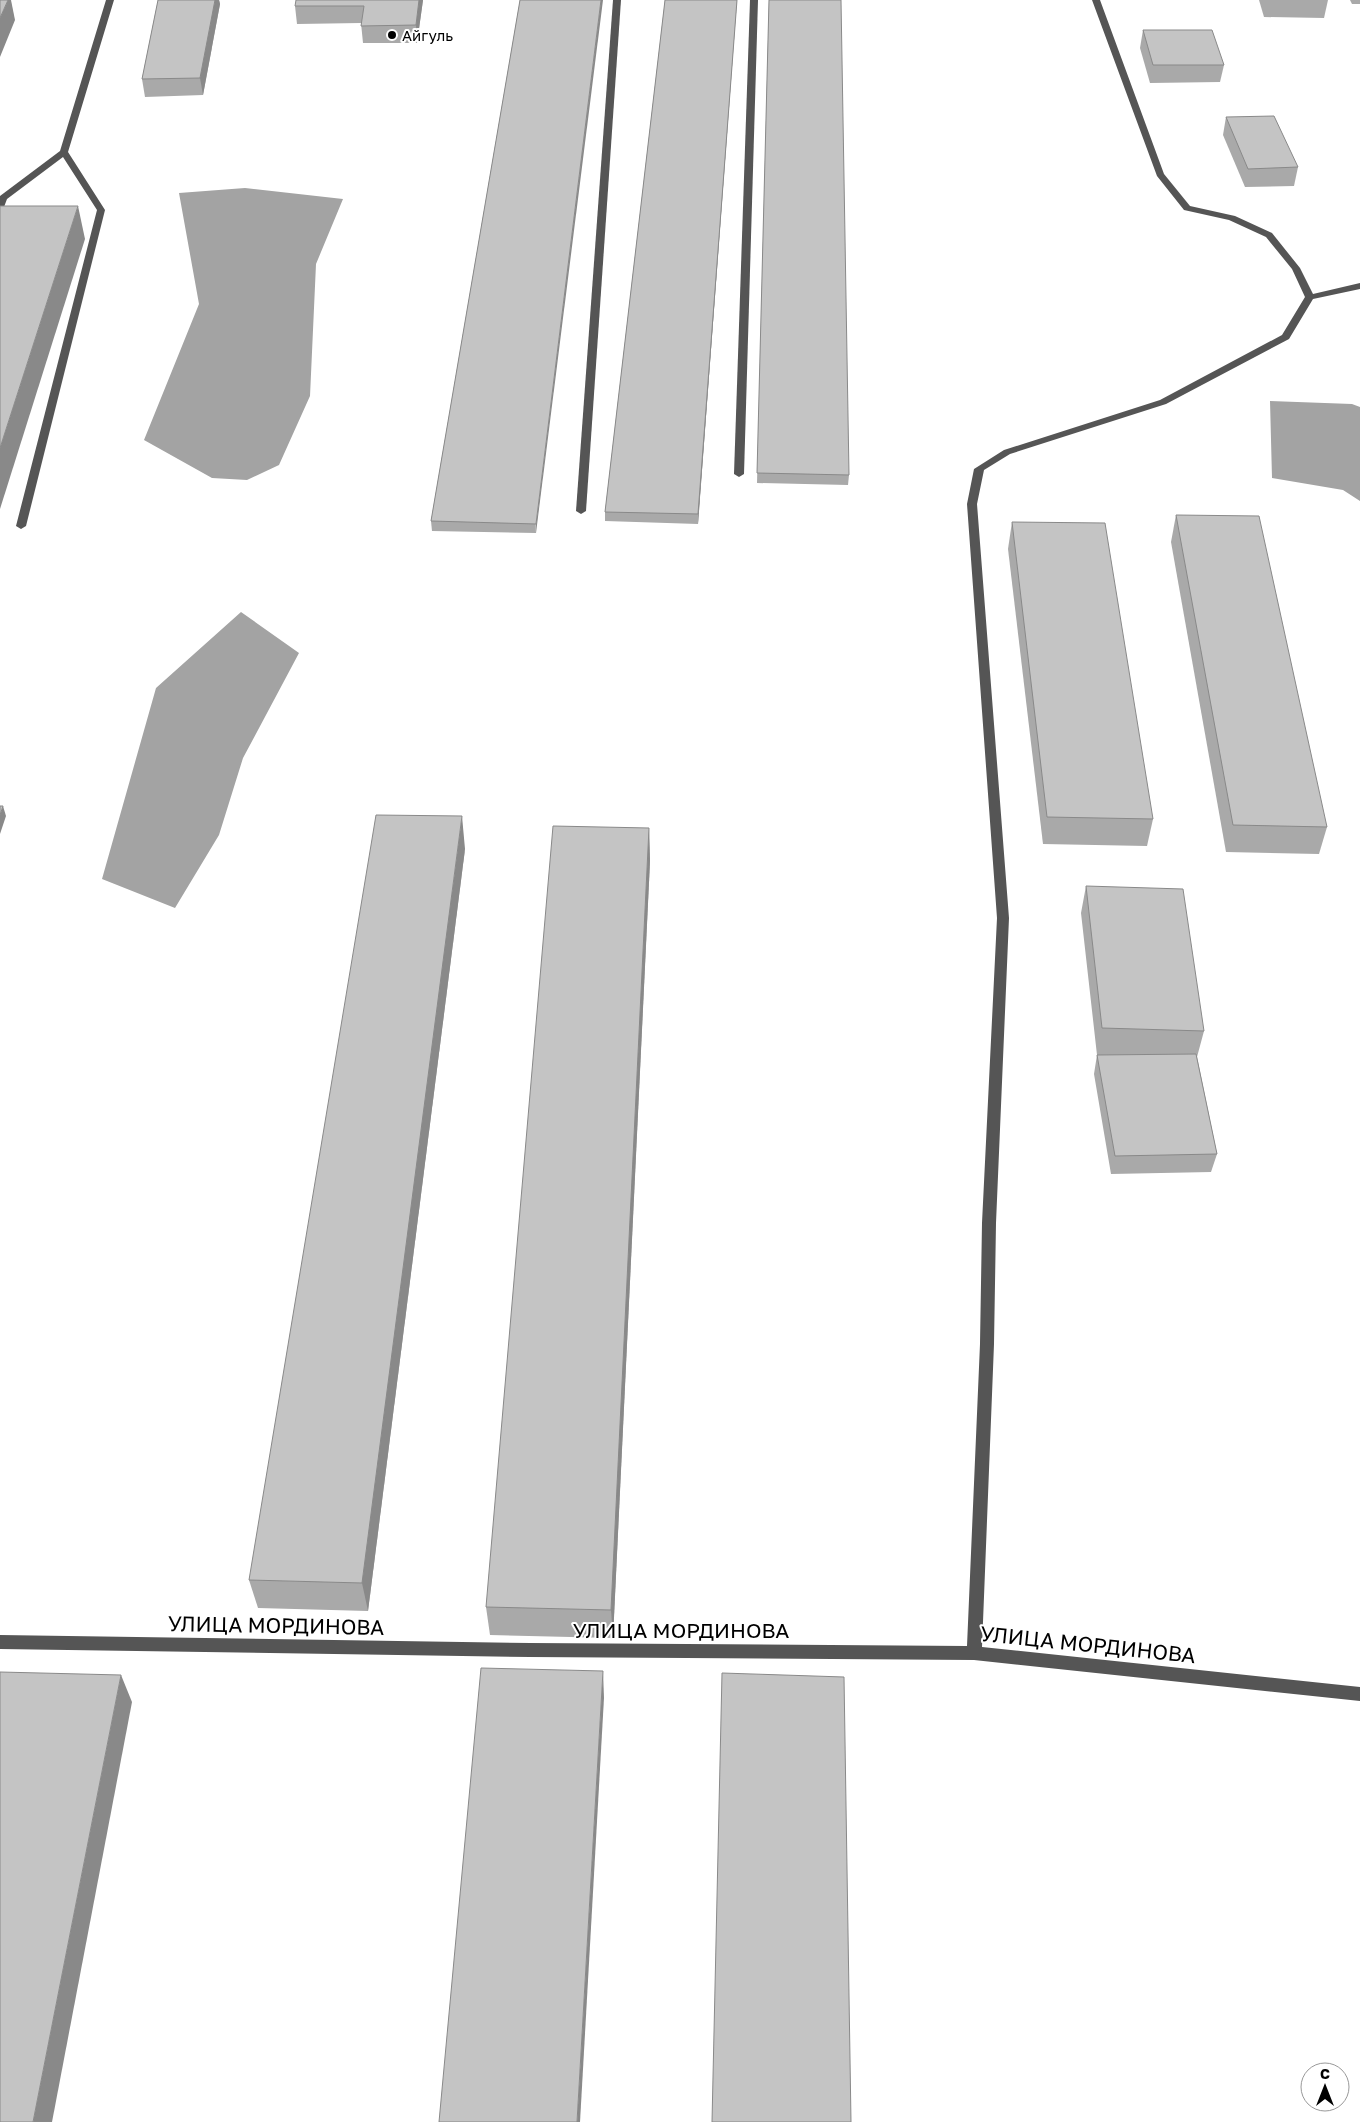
<svg xmlns="http://www.w3.org/2000/svg" width="1360" height="2122" viewBox="0 0 1360 2122" font-family="'Golos Text',sans-serif">
  <style>
    .water { fill: #a3a3a3 }
    .lines { fill: none; stroke-linecap: round; stroke-linejoin: round }
    .minor { fill: #555; fill-rule: evenodd }
    .wall { fill: #a9a9a9 }
    .shaded-wall { fill: #898989 }
    .building { fill: #c4c4c4; stroke: #898989 }
    .poi-dot { fill: #000; stroke: #fff; stroke-width: 2 }
    .labels { text-anchor: middle; dominant-baseline: central; stroke-width: 4; stroke-linejoin: round; paint-order: stroke }
    .far-poi-label { font-size: 15px; fill: #000; stroke: #fff; text-anchor: start }
    .near-street-label { font-size: 21px; fill: #000; stroke: #fff }
  </style>
  <rect width="100%" height="100%" fill="#fff"/>
  <g class="water">
    <polygon points="245,188 343,199 316,264 310,396 279,465 247,480 212,478 144,440 199,304 179,193"/>
    <polygon points="1270,401 1352,404 1360,407 1360,501 1343,490 1272,478"/>
    <polygon points="241,612 299,653 243,758 219,835 175,908 102,879 156,688"/>
  </g>
  <g class="lines">
    <g class="minor">
      <polygon points="106,0 114,0 68,152 105,210 26,526 21,529 16,526 97,210 63,157 7,199 4,207 0,210 0,196 60,151"/>
      <polygon points="613,0 621,0 586,511 581,514 576,511"/>
      <polygon points="750,0 758,0 744,474 739,477 734,474"/>
      <polygon points="1092,0 1100,0 1164,174 1190,206 1235,216 1272,233 1300,268 1313,294 1360,283 1360,289 1313,299 1289,339 1166,404 1010,454 984,470 977,504 1009,918 996,1223 994,1344 982,1647 1360,1687 1360,1701 974,1660 530,1657 0,1649 0,1635 530,1643 967,1646 980,1344 982,1223 997,918 967,504 974,469 1004,450 1160,400 1282,335 1305,297 1292,269 1266,237 1229,220 1184,210 1157,176"/>
    </g>
  </g>
  <g class="wall">
    <polygon points="158,0 219,0 220,4 203,95 145,97 142,79"/>
    <polygon points="423,0 417,43 363,43 361,23 297,24 295,6"/>
    <polygon points="520,0 536,533 432,531 431,521"/>
    <polygon points="665,0 737,0 698,524 605,521 605,512"/>
    <polygon points="769,0 849,475 848,485 757,483"/>
    <polygon points="1259,0 1328,0 1324,18 1264,17"/>
    <polygon points="1350,0 1360,0 1360,4 1352,4"/>
    <polygon points="1143,30 1224,65 1220,82 1150,83 1140,48"/>
    <polygon points="1226,117 1298,167 1294,186 1245,187 1223,135"/>
    <polygon points="1176,515 1327,827 1319,854 1226,852 1171,542"/>
    <polygon points="1012,522 1153,819 1147,846 1043,844 1008,549"/>
    <polygon points="649,828 650,861 613,1638 490,1635 486,1607"/>
    <polygon points="465,849 368,1611 258,1608 249,1580"/>
    <polygon points="1086,886 1204,1031 1197,1057 1217,1154 1211,1172 1111,1174 1094,1074 1097,1055 1113,1055 1097,1055 1081,913"/>
  </g>
  <g class="shaded-wall">
    <polygon points="8,0 11,0 15,20 0,57 0,18"/>
    <polygon points="215,0 219,0 220,4 203,95 200,78"/>
    <polygon points="419,0 423,0 417,43 416,25"/>
    <polygon points="601,0 603,0 536,533 536,524"/>
    <polygon points="737,0 698,524 698,514"/>
    <polygon points="78,206 85,239 0,509 0,448"/>
    <polygon points="3,806 6,816 0,834 0,815"/>
    <polygon points="462,816 465,849 368,1611 362,1583"/>
    <polygon points="649,828 650,861 613,1638 611,1610"/>
    <polygon points="603,1671 604,1698 580,2122 577,2122"/>
    <polygon points="121,1675 132,1702 52,2122 33,2122"/>
  </g>
  <g class="building">
    <polygon points="0,0 8,0 0,18"/>
    <polygon points="158,0 215,0 200,78 142,79"/>
    <polygon points="296,0 419,0 416,25 361,26 364,6 295,6"/>
    <polygon points="520,0 601,0 536,524 431,521"/>
    <polygon points="665,0 737,0 698,514 605,512"/>
    <polygon points="769,0 841,0 849,475 757,473"/>
    <polygon points="1143,30 1212,30 1224,65 1153,65"/>
    <polygon points="1274,116 1298,167 1248,169 1226,117"/>
    <polygon points="0,206 78,206 0,448"/>
    <polygon points="1176,515 1259,516 1327,827 1233,825"/>
    <polygon points="1012,522 1105,523 1153,819 1047,817"/>
    <polygon points="0,806 3,806 0,815"/>
    <polygon points="376,815 462,816 362,1583 249,1580"/>
    <polygon points="553,826 649,828 611,1610 486,1607"/>
    <polygon points="1086,886 1183,889 1204,1031 1102,1028"/>
    <polygon points="1196,1054 1217,1154 1115,1156 1097,1055"/>
    <polygon points="481,1668 603,1671 577,2122 439,2122"/>
    <polygon points="0,1672 121,1675 33,2122 0,2122"/>
    <polygon points="722,1673 844,1677 851,2122 712,2122"/>
  </g>
  <circle class="poi-dot" cx="392" cy="35" r="5"/>
  <g class="labels">
    <g class="far-poi-label">
      <text x="402" y="35">Айгуль</text>
    </g>
    <g class="near-street-label">
      <text transform="translate(276 1625) rotate(1)">УЛИЦА МОРДИНОВА</text>
      <text x="681" y="1630">УЛИЦА МОРДИНОВА</text>
      <text transform="translate(1088 1644) rotate(6)">УЛИЦА МОРДИНОВА</text>
    </g>
  </g>
  <g transform="translate(1325 2087)"><circle r="24" fill="#ffffff" stroke="#999999"/>
  <path d="M0-4L9 19L0 12L-9 19Z" fill="#000000"/>
  <text y="-8" font-size="14" font-weight="bold" text-anchor="middle" fill="#000000">С</text>
  </g>
</svg>
